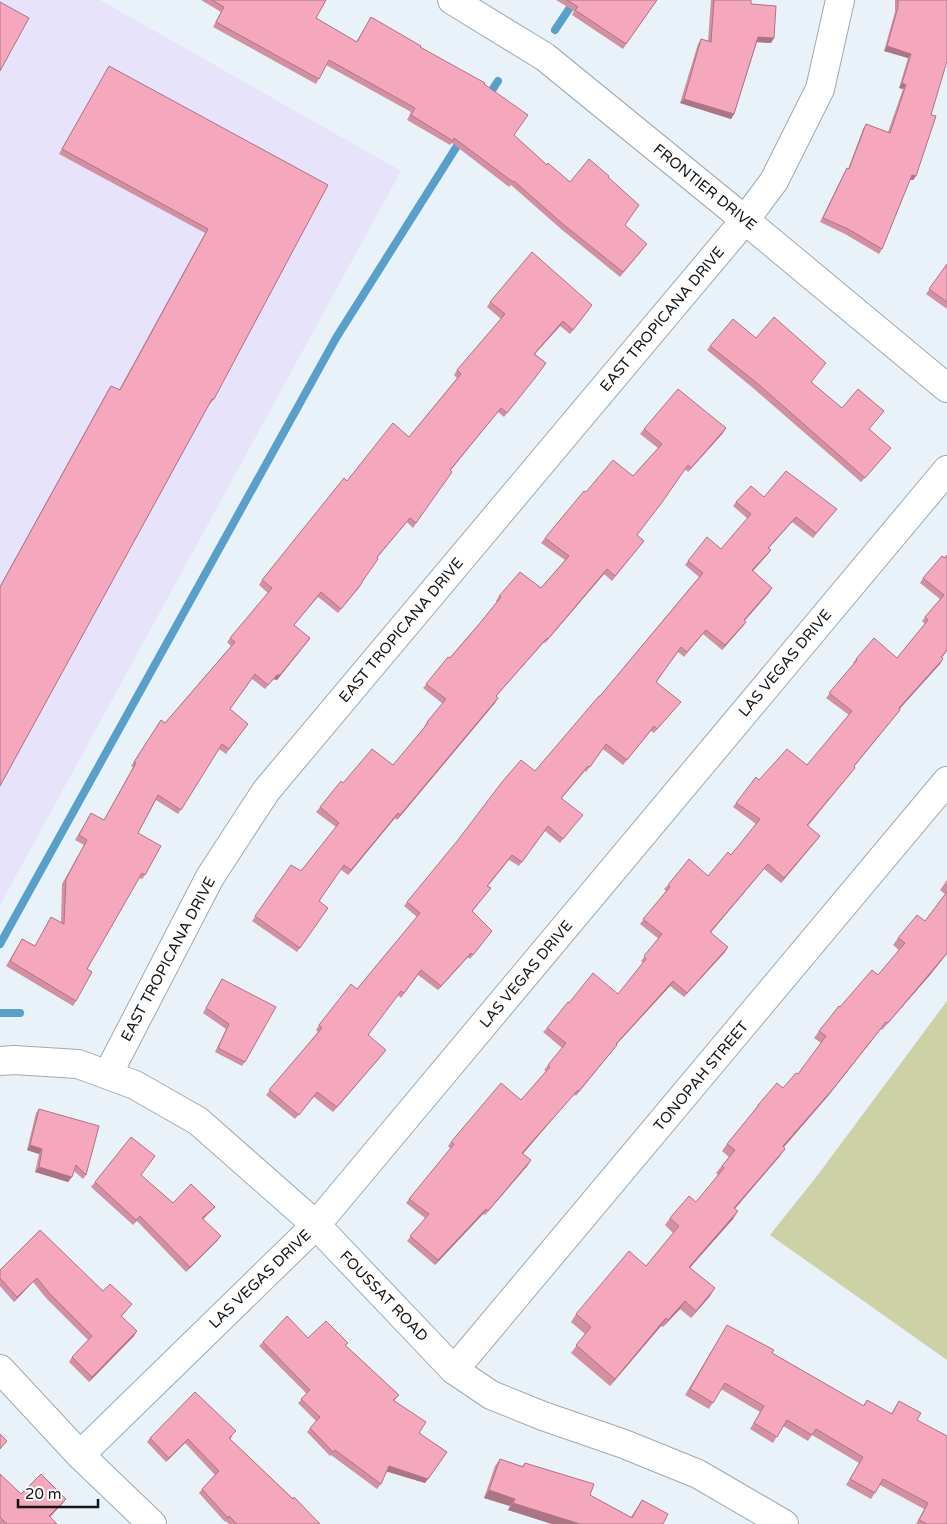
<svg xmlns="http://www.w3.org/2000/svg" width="947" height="1524" viewBox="0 0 947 1524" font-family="'Varela Round',sans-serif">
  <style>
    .commercial { fill: #e6e3fa }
    .green { fill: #ccd2a5 }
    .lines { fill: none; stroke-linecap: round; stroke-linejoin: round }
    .stream { stroke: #58a0cb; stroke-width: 8 }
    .minor-casing { stroke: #a0a9b0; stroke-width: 30 }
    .major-casing { stroke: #a0a9b0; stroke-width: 30 }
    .minor { stroke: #fff; stroke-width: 28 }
    .major { stroke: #fff; stroke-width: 28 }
    .wall { fill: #d390a3 }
    .shaded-wall { fill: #ac7585 }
    .building { fill: #f5a7be; stroke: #ac7585 }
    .labels { text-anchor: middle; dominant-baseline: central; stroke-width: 4; stroke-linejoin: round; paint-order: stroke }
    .street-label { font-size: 15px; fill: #121518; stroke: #fefefe }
  </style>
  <rect width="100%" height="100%" fill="#e9f2f9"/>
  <polygon class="commercial" points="0,0 100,0 401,171 0,905"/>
  <polygon class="green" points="947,1001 947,1360 770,1235 817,1176"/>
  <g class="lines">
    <g class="stream">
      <polyline points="555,30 575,0"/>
      <polyline points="487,98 498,81"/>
      <polyline points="0,944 336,338 462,138"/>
      <polyline points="0,1013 20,1013"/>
    </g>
    <g class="minor-casing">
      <g id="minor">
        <polyline points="452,0 545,57 745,220 947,388"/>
        <polyline points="108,1074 210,877 266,791 745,220 774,181 820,89 840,0"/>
        <polyline points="0,1369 80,1455 152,1524"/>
        <polyline points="454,1370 947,781"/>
        <polyline points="80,1455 316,1225 947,470"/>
      </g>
    </g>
    <g class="major-casing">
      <polyline id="major" points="0,1061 14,1060 78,1064 135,1085 198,1121 316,1225 454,1370 491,1395 543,1416 624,1444 698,1474 784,1524"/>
    </g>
    <use href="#minor" class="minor"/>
    <use href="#major" class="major"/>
  </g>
  <g class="wall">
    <polygon points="201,0 326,0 316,18 356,42 371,17 420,47 484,84 514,135 547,165 570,182 608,177 625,225 644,248 620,277 561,229 511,185 509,187 452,143 450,145 407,120 411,112 326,65 316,84 213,27 221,12"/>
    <polygon points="556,0 657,0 623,49 572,15 574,11"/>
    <polygon points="711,0 751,0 751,4 774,38 771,43 757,42 734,114 731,119 680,103 698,44 701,39 708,41"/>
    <polygon points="895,0 947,0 931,115 916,176 913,180 910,180 882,249 879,254 845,234 820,222 844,173 847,168 848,169 863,129 866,124 888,132 903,89 899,88 908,58 884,51 895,12"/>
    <polygon points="109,66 328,185 214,399 210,404 210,403 0,786 0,586 108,390 111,386 119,390 205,233 59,154"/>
    <polygon points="947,264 947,309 926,294"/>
    <polygon points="490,302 589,310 570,334 560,326 535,354 546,363 504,417 498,412 451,470 413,528 407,522 377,558 362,582 362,583 359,588 338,613 318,597 294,625 310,639 277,680 273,679 265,689 252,679 230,709 248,724 226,754 219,749 178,814 156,800 138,833 145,875 142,879 139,878 87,969 76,1001 73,1006 6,966 22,939 35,946 51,917 61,923 62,884 84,845 75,840 91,813 104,820 133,767 131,766 161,720 165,723 231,646 227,642 268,593 259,585 262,580 347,481 409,437 457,378 454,375 457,370 501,319 487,307"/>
    <polygon points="756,338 842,408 870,429 887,453 861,482 753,388 707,350 710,346"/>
    <polygon points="644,429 723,433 688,472 685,469 637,535 644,541 612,581 604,574 545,643 544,642 496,696 495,703 397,820 395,818 348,875 340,869 319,901 328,908 297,952 252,921 291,865 301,871 336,827 316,812 320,807 343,783 393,765 425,728 424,727 427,722 443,704 423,688 480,623 497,602 496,601 499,596 541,588 565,560 541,543 545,538 586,492 633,476 658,448 640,434"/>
    <polygon points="764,497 837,509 813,538 792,522 769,548 771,550 768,554 753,571 772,588 744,621 746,622 743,626 722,650 703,634 684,657 678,652 656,682 681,702 677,706 654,733 651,731 623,765 603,749 586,772 585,771 562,798 579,819 560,843 545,831 519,866 509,860 488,886 491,888 472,912 489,935 470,959 468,957 438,990 418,975 401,998 398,995 368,1035 383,1054 333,1112 314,1097 295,1119 266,1095 318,1032 316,1030 319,1025 357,989 417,917 404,906 407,902 535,771 600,696 699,577 685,565 688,561 721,549 748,519 733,506 736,502"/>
    <polygon points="947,555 947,651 942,658 940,664 899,709 900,710 897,714 854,767 852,772 808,826 817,840 781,883 764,869 711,932 725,952 684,997 670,986 617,1044 614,1049 576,1096 574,1094 523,1154 528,1165 485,1215 483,1214 435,1265 407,1241 425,1218 406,1203 409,1199 451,1149 448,1146 451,1142 521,1100 546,1071 544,1070 562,1048 543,1032 547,1028 569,1003 618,994 643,963 641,961 659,939 640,924 666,891 664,889 668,885 708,876 731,855 756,824 733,807 736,803 759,780 807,765 849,715 826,698 854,664 853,663 856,659 897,658 925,624 922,621 925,617 940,599 920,583 923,578"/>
    <polygon points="947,880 947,954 930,975 882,1030 881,1029 828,1096 783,1147 780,1156 735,1209 733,1219 690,1268 710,1296 691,1318 680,1309 663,1327 661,1326 610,1386 571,1353 585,1334 571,1322 576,1314 646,1266 673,1233 665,1225 670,1218 696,1202 718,1175 716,1173 729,1157 722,1151 727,1144 753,1112 758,1105 783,1088 798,1074 821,1043 814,1038 819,1031 840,1007 878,975 899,950 893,945 898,938 925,921 945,894 940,890"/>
    <polygon points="222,979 245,1062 242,1066 215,1052 226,1029 203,1013"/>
    <polygon points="39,1109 86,1175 83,1179 74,1171 68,1182 35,1172 39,1154 27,1150 36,1113"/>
    <polygon points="141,1175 173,1203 215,1207 203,1219 218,1240 186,1272 137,1221 133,1225 91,1187 95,1182"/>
    <polygon points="0,1270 103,1291 132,1304 122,1316 134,1336 89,1382 69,1362 72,1357 88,1340 46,1298 33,1282 14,1302 0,1286"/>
    <polygon points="727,1325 772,1353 863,1406 867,1400 891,1414 899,1401 917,1420 947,1524 916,1524 924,1509 880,1485 871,1499 846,1485 859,1463 812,1435 808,1441 783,1426 773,1443 750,1429 760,1412 721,1389 709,1409 685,1395"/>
    <polygon points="308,1338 346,1346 399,1395 394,1401 419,1433 447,1452 425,1483 386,1471 381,1484 377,1489 331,1455 330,1456 307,1432 316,1421 298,1403 307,1394 259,1346 263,1342"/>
    <polygon points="233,1436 230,1439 320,1524 229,1524 226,1521 225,1522 199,1493 202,1489 215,1475 185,1443 166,1462 147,1442 150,1438"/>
    <polygon points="500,1459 522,1466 525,1463 590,1495 631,1517 642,1500 663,1524 552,1524 508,1510 510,1506 484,1498 495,1466"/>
    <polygon points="0,1474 21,1494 63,1503 50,1517 57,1524 0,1524"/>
  </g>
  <g class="shaded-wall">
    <polygon points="758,37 774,38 771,43 755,42"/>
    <polygon points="887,46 911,54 908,58 884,51"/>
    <polygon points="902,83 906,85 903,89 899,88"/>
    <polygon points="684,99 734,114 731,119 680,103"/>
    <polygon points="912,175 916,176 913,180 909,179"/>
    <polygon points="563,321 560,326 531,358 534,354"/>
    <polygon points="726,428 723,433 688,472 691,468"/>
    <polygon points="796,517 792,522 765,552 768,548"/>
    <polygon points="771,550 768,554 749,575 752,570"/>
    <polygon points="607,569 604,574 545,643 548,639"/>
    <polygon points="772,588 769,593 741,625 744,620"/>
    <polygon points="746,622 743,626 722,650 725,645"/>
    <polygon points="310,638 277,680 273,679 265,689 277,675"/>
    <polygon points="547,638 544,642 492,701 496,696"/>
    <polygon points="943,659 940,664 896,713 899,708"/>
    <polygon points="498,698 495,703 397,820 400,815"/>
    <polygon points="398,813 395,818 348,875 351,870"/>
    <polygon points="820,836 817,840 781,883 784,878"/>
    <polygon points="768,864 764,869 707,937 710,932"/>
    <polygon points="728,947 725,952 684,997 687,993"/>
    <polygon points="471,953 468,957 438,990 441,986"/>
    <polygon points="947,953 930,975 882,1030 888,1023"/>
    <polygon points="673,981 670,986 613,1048 616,1044"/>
    <polygon points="886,1022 828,1096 778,1154 783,1146"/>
    <polygon points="386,1050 383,1054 333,1112 337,1107"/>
    <polygon points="578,1090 574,1094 519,1158 522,1153"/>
    <polygon points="30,1145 42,1149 39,1154 27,1150"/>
    <polygon points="785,1149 780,1156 729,1215 734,1208"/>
    <polygon points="531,1160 528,1165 485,1215 488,1211"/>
    <polygon points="39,1167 72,1177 68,1182 35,1172"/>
    <polygon points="215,1207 199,1223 202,1218"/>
    <polygon points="486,1209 483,1214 435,1265 438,1260"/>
    <polygon points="738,1211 733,1219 684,1274 689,1267"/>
    <polygon points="221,1236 218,1240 186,1272 190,1267"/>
    <polygon points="37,1278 33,1282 14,1302 17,1297"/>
    <polygon points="715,1288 710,1296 691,1318 696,1311"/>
    <polygon points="685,1301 680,1309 663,1327 668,1320"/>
    <polygon points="666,1318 661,1326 610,1386 615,1379"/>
    <polygon points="137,1331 134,1336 89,1382 92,1377"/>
    <polygon points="188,1439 185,1443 166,1462 169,1458"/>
    <polygon points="389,1466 428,1479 425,1483 385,1471"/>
    <polygon points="489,1490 515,1499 510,1506 484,1498"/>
    <polygon points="66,1499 63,1503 46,1521 49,1516"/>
    <polygon points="513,1503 580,1524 552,1524 508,1510"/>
  </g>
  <g class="building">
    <polygon points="212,0 326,0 316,18 357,42 371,17 421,46 420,47 485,83 484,84 528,115 514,135 547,165 548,163 570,182 589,159 609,176 608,177 639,205 625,225 647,244 623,272 564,225 514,181 513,182 454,138 453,141 411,115 415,108 329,60 319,79 216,22 224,7"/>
    <polygon points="567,0 657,0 626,44 575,10 578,7"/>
    <polygon points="714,0 751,0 751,4 776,6 774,38 758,37 734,114 684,99 701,39 711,42"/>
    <polygon points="898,0 947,0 947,61 931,115 936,116 916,176 912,175 882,249 848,229 823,218 847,168 849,169 866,124 890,133 906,85 902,83 911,54 887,46 898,7"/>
    <polygon points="0,2 29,18 0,71"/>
    <polygon points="109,66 328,185 214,399 212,399 0,786 0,587 111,386 120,390 208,229 62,149"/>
    <polygon points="532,252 592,305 573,330 563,321 534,354 546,363 535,378 507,413 501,408 450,470 452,472 416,523 410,518 377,557 378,559 362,582 362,583 341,609 321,592 294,625 310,638 280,675 277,675 268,685 255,674 230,709 248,724 229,749 222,744 181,810 158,795 138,833 161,846 145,875 142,873 87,969 92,972 76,1001 10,961 22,939 35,946 51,917 64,924 66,879 87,840 79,835 91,813 104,820 136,763 134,762 161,720 165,723 235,642 230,638 272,588 262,580 344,478 347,481 393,423 409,437 461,374 457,370 505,314 490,302"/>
    <polygon points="947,264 947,302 929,289"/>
    <polygon points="774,317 826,363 811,382 842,408 858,389 884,411 869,429 891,448 865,478 757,383 710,346 733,319 756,338"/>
    <polygon points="678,389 726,428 691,468 688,465 663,501 637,535 644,541 615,576 607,569 548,639 547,638 496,696 498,698 400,815 398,813 351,870 344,865 319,901 328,908 300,948 255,916 291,865 301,871 339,823 320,807 341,781 343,783 372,749 393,765 428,723 427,722 446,699 426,684 448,657 450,658 480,623 501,597 499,596 520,572 541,588 569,556 545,538 584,491 586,492 613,460 633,476 662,444 644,429"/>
    <polygon points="786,471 837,509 816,533 796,517 768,548 771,550 752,570 772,588 744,620 746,622 725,645 706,630 687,652 681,647 656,682 681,702 657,729 654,726 627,760 606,744 590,767 588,766 561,798 583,815 563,839 548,826 522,862 512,855 487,886 491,888 472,911 492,931 473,955 471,953 441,986 421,970 404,993 401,991 368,1035 386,1050 337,1107 317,1092 299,1115 269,1090 322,1028 319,1025 351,984 357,989 420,913 407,902 458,840 502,782 521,760 535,771 599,696 600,696 703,573 688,561 707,537 721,549 751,514 736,502 751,486 764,497"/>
    <polygon points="947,555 947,650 941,657 943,659 899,708 900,710 854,766 855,768 807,825 820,836 784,878 768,864 710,932 728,947 687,993 673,981 616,1044 617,1045 579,1091 578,1090 522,1153 531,1160 488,1211 486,1209 438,1260 410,1236 429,1214 409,1199 454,1144 451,1142 501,1083 521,1100 550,1067 548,1065 566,1043 547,1028 568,1002 569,1003 593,973 618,994 646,959 644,956 662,934 643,919 670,887 668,885 689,859 708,876 728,852 731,855 760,819 736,803 756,777 759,780 787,749 807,765 852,711 829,693 857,660 856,659 874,638 897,658 928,620 925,617 944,595 923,578 942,556 945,558"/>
    <polygon points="947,892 947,953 888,1023 886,1022 833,1089 783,1146 785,1149 734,1208 738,1211 689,1267 715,1288 696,1311 685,1301 668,1320 666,1318 615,1379 576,1345 591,1327 576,1314 629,1251 646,1266 679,1226 670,1218 689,1196 696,1202 724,1168 722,1166 735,1150 727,1144 759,1105 758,1105 777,1083 783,1088 796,1073 798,1074 826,1036 819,1031 839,1006 840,1007 872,970 878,975 905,943 898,938 917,915 925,921"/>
    <polygon points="222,979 276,1007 245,1062 218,1048 229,1024 206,1008"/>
    <polygon points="39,1109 99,1126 86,1175 76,1165 72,1177 39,1167 42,1149 30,1145"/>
    <polygon points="131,1137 155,1156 141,1175 173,1203 191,1184 215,1207 202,1218 221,1236 190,1267 140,1216 136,1220 95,1182"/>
    <polygon points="40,1230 103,1291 110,1284 132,1304 121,1316 137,1331 92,1377 72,1357 92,1336 49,1293 37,1278 17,1297 0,1278 0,1270"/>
    <polygon points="287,1316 308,1338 326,1321 348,1343 345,1345 399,1395 393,1400 426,1422 419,1433 447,1452 428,1479 389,1466 381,1484 335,1450 333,1452 310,1428 320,1417 301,1399 310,1390 263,1342"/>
    <polygon points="727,1325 774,1350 772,1353 864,1406 867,1400 892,1414 899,1401 921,1413 917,1420 947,1436 947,1524 927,1524 919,1520 928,1503 883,1479 875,1493 850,1479 863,1457 816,1429 812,1435 787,1420 777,1437 754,1423 764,1406 725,1383 713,1403 690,1389"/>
    <polygon points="195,1392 236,1431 229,1438 293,1499 294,1497 320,1524 237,1524 229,1516 228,1518 202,1489 219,1471 188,1439 169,1458 150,1438"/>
    <polygon points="0,1434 7,1441 0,1449"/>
    <polygon points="500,1459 523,1467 525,1463 594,1484 590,1495 632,1518 642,1500 668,1514 663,1524 580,1524 513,1503 515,1499 489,1490"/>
    <polygon points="0,1474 21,1494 41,1474 66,1499 49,1516 57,1524 7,1524 0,1517"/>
  </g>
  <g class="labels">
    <g class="street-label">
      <text transform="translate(705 187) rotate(39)">FRONTIER DRIVE</text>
      <text transform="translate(662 319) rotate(-50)">EAST TROPICANA DRIVE</text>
      <text transform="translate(401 630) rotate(-50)">EAST TROPICANA DRIVE</text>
      <text transform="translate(785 663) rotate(-50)">LAS VEGAS DRIVE</text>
      <text transform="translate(168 959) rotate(-62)">EAST TROPICANA DRIVE</text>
      <text transform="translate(526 974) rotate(-50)">LAS VEGAS DRIVE</text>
      <text transform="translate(701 1076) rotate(-50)">TONOPAH STREET</text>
      <text transform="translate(260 1279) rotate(-44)">LAS VEGAS DRIVE</text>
      <text transform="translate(384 1296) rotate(46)">FOUSSAT ROAD</text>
    </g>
  </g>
  <path d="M18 1499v8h80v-8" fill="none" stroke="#121518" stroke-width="2.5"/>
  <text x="25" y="1499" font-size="15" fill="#121518" stroke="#fefefe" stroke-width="4" paint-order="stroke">20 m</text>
</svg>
